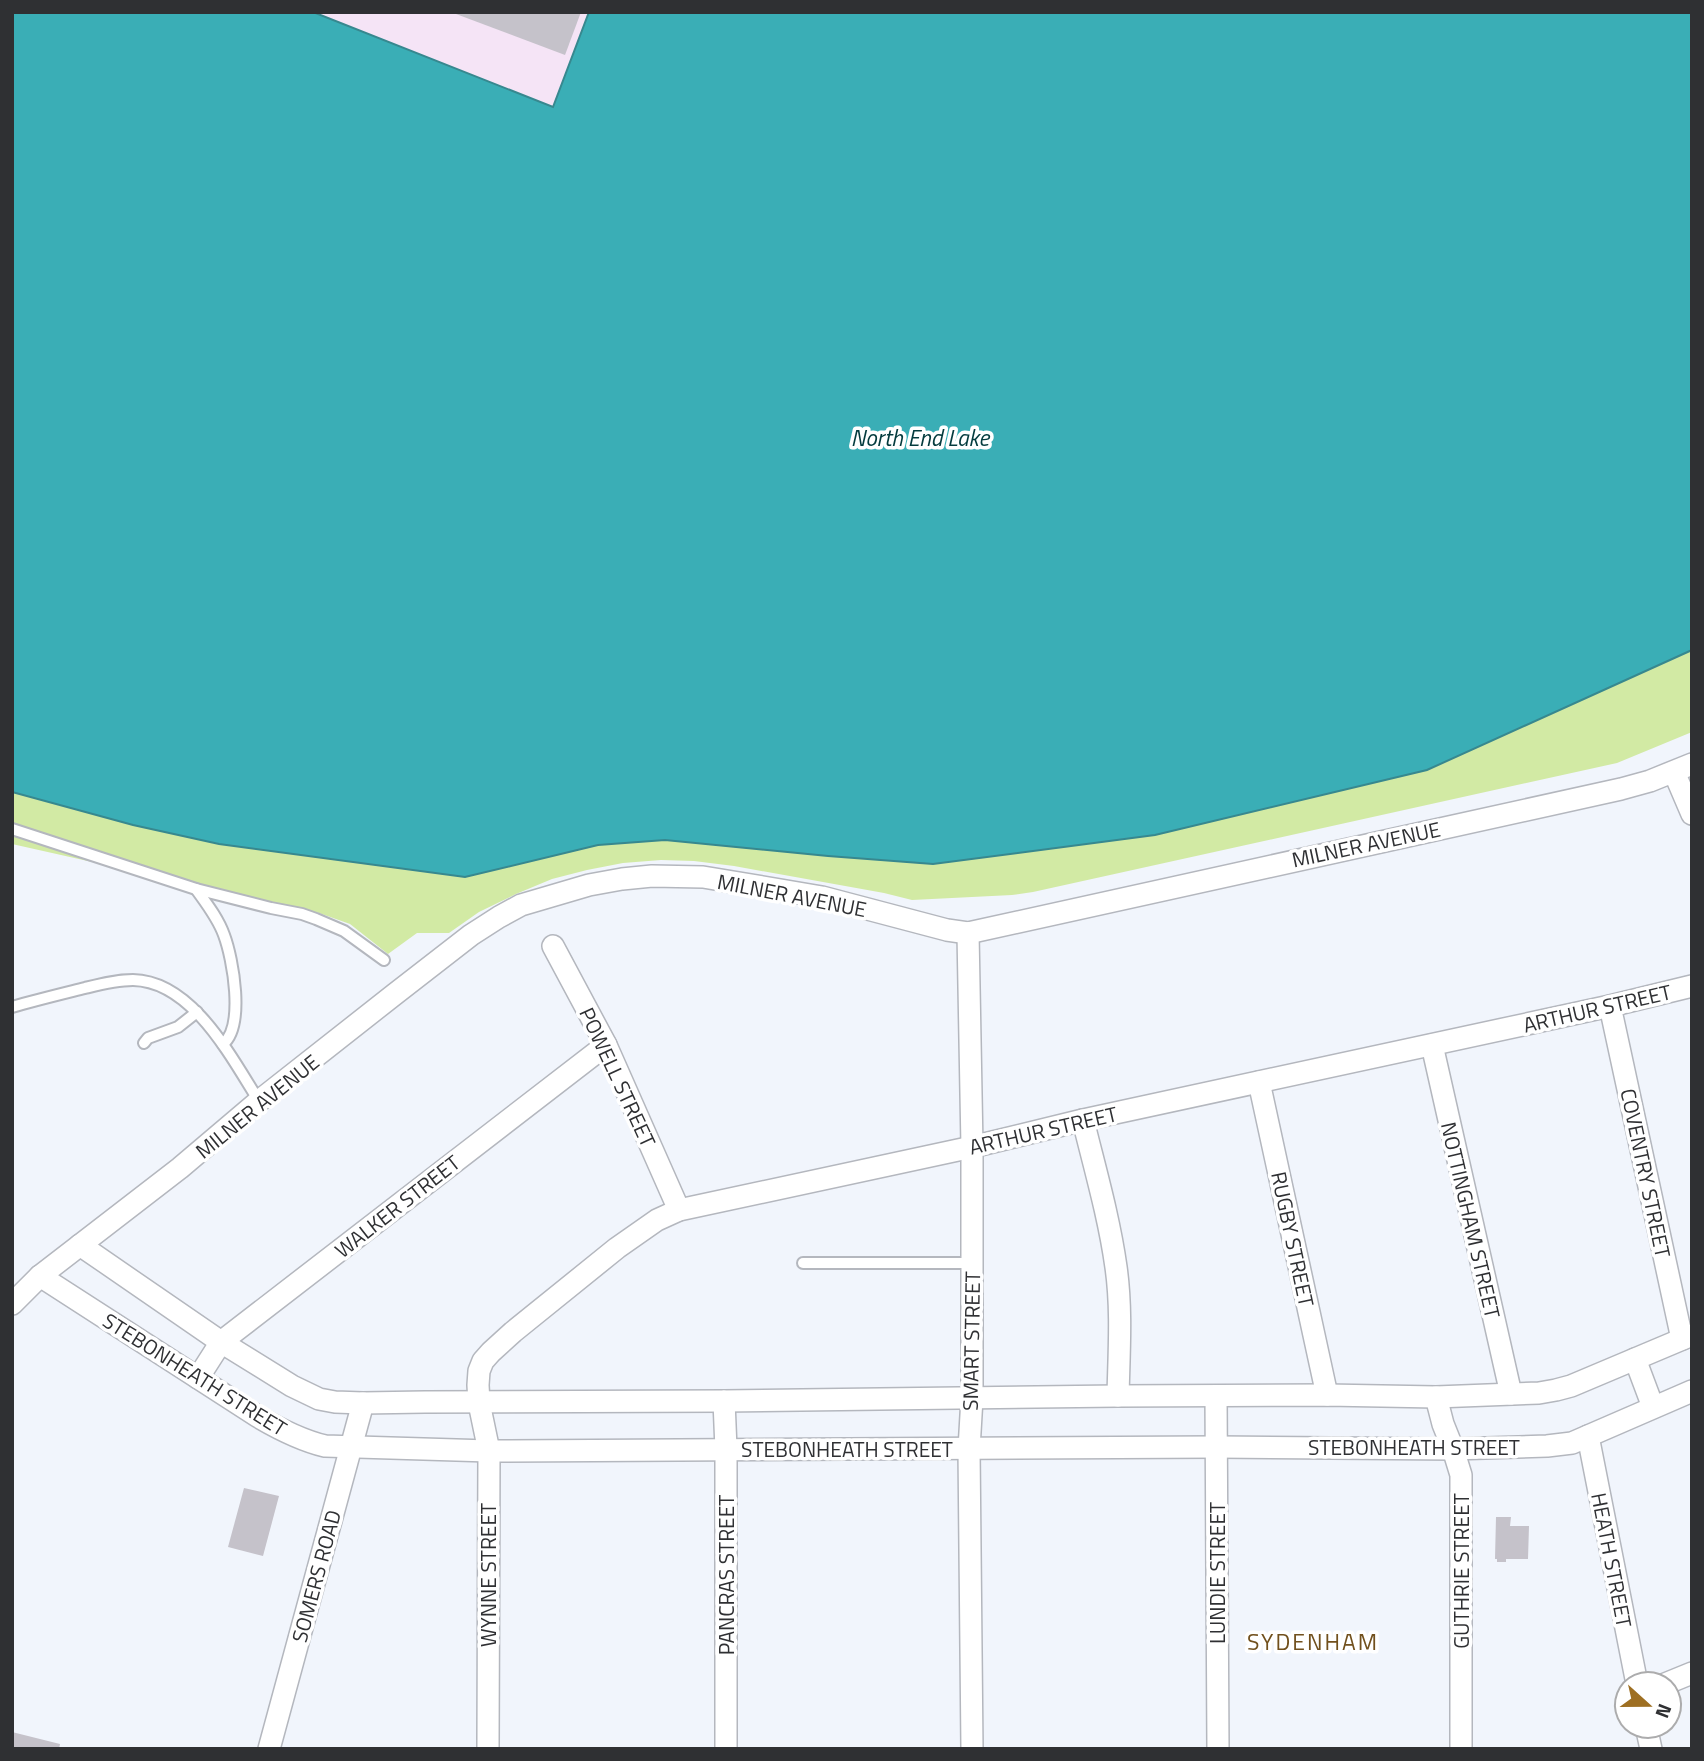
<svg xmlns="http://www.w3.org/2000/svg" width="1704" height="1761" viewBox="0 0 1704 1761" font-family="'Titillium Web',sans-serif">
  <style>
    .industrial { fill: #f5e4f6 }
    .green { fill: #d2eaa4 }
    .water { fill: #3aaeb6; stroke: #37888f; stroke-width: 2 }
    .building { fill: #c5c2ca }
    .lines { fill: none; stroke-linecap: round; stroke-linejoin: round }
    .service-casing { stroke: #b4b7be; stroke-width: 14 }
    .minor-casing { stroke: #b4b7be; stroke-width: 24 }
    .service { stroke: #fff; stroke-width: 10 }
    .minor { stroke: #fff; stroke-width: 21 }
    .labels { text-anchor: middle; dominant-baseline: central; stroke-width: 7; stroke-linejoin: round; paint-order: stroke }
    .street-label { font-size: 21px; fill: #2f3033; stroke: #fff }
    .water-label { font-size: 23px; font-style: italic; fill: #043b3e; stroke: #fff }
    .neighbourhood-label { font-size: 23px; letter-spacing: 2px; fill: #71501d; stroke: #fff }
  </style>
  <rect width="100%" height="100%" fill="#f1f5fc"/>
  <polygon class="industrial" points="313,12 589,12 553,107"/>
  <polygon class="green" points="1692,650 1692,732 1617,763 1033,892 1012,895 912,900 884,893 734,866 694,861 661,860 623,863 587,870 552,879 516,894 479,912 449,933 417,933 388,954 350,924 319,913 12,844 12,792 133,825 219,844 465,877 598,845 665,840 828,856 933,864 1155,835 1427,770"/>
  <polygon class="water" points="12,12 313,12 553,107 589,12 1692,12 1692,650 1427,770 1155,835 933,864 828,856 665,840 598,845 465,877 219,844 133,825 12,792"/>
  <g class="building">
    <polygon points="456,12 581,12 565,55 456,14"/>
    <polygon points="244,1488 279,1496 263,1556 228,1547"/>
    <polygon points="1496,1517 1511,1517 1510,1526 1529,1526 1528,1559 1506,1559 1506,1562 1497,1562 1497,1559 1495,1559"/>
    <polygon points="12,1732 60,1744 59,1749 12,1749"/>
  </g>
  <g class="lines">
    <g class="service-casing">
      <g id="service">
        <polyline points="12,829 196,889 271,908 302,914 316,919 344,931 384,960"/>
        <path d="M196,889C206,903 218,918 224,935C233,959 245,1026 223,1044"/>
        <path d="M12,1007C36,1000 61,994 85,988C101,984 116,980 133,980C192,981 231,1057 259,1101"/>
        <polyline points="144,1043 148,1038 178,1027 197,1012"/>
        <polyline points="803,1263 972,1263"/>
      </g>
    </g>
    <g class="minor-casing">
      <g id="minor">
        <polyline points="1674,772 1692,814"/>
        <polyline points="968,933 972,1147 972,1398 969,1449 972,1749"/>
        <polyline points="553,946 606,1045 679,1210"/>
        <polyline points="1610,1006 1682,1339"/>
        <polyline points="1432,1045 1511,1394"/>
        <polyline points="1259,1082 1327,1395"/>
        <path d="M1083,1120C1095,1169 1109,1217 1116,1267C1122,1309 1119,1353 1118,1396"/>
        <polyline points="80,1245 221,1342 292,1386 319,1399 335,1402 363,1403 425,1402 724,1401 1118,1396 1327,1395 1436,1397 1539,1393 1556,1390 1571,1386 1692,1335"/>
        <path d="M40,1276L257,1416C279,1429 300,1440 325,1446L489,1451L1217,1447L1453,1449L1547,1446L1572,1443L1692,1391"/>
        <polyline points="12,1304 40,1276 180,1168 259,1101 395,994 471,935 499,917 521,905 589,885 622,879 652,876 703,877 822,897 947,930 968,933 1621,789 1650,781 1692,764"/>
        <polyline points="1635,1359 1653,1407"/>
        <polyline points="198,1378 221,1342 606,1045"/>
        <polyline points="1216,1396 1218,1749"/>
        <polyline points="1436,1397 1443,1424 1453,1449 1461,1475 1461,1749"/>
        <polyline points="724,1401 726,1449 726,1749"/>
        <polyline points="1588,1436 1637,1684"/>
        <polyline points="1665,1684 1692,1673"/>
        <polyline points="1646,1726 1651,1749"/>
        <polyline points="269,1749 363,1403"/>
        <polyline points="488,1749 489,1451 479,1403 478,1385 479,1371 483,1361 491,1352 513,1332 617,1248 657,1220 679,1210 972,1147 1083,1120 1610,1006 1692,986"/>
      </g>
    </g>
    <use href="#service" class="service"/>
    <use href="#minor" class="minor"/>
  </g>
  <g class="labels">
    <g class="street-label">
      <text transform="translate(1366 844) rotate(-12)">MILNER AVENUE</text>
      <text transform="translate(792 895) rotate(11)">MILNER AVENUE</text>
      <text transform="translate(1597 1008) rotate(-13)">ARTHUR STREET</text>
      <text transform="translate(618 1077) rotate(65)">POWELL STREET</text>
      <text transform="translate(257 1106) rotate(-39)">MILNER AVENUE</text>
      <text transform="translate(1043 1130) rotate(-13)">ARTHUR STREET</text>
      <text transform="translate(1646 1173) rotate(78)">COVENTRY STREET</text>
      <text transform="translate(397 1206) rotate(-38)">WALKER STREET</text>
      <text transform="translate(1471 1220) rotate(77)">NOTTINGHAM STREET</text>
      <text transform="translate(1293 1239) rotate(78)">RUGBY STREET</text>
      <text transform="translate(971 1341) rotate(-89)">SMART STREET</text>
      <text transform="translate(195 1374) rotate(32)">STEBONHEATH STREET</text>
      <text x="1414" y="1447">STEBONHEATH STREET</text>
      <text x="847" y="1449">STEBONHEATH STREET</text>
      <text transform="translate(1612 1560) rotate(79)">HEATH STREET</text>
      <text transform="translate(1461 1571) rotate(-90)">GUTHRIE STREET</text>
      <text transform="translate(1217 1573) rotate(-90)">LUNDIE STREET</text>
      <text transform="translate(488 1575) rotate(-90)">WYNNE STREET</text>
      <text transform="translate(726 1575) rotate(-90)">PANCRAS STREET</text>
      <text transform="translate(316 1576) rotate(-75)">SOMERS ROAD</text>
    </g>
    <g class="water-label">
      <text x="920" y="437">North End Lake</text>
    </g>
    <g class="neighbourhood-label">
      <text x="1313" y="1641">SYDENHAM</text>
    </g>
  </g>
  <rect width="1704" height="1761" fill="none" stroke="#2f3033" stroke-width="28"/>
  <g transform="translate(1648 1705) rotate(111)"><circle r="33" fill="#ffffff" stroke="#acacad" stroke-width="2"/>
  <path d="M0-5L12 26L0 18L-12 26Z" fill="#9e6f22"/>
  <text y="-10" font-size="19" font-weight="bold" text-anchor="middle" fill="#2f3033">N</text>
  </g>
</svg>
